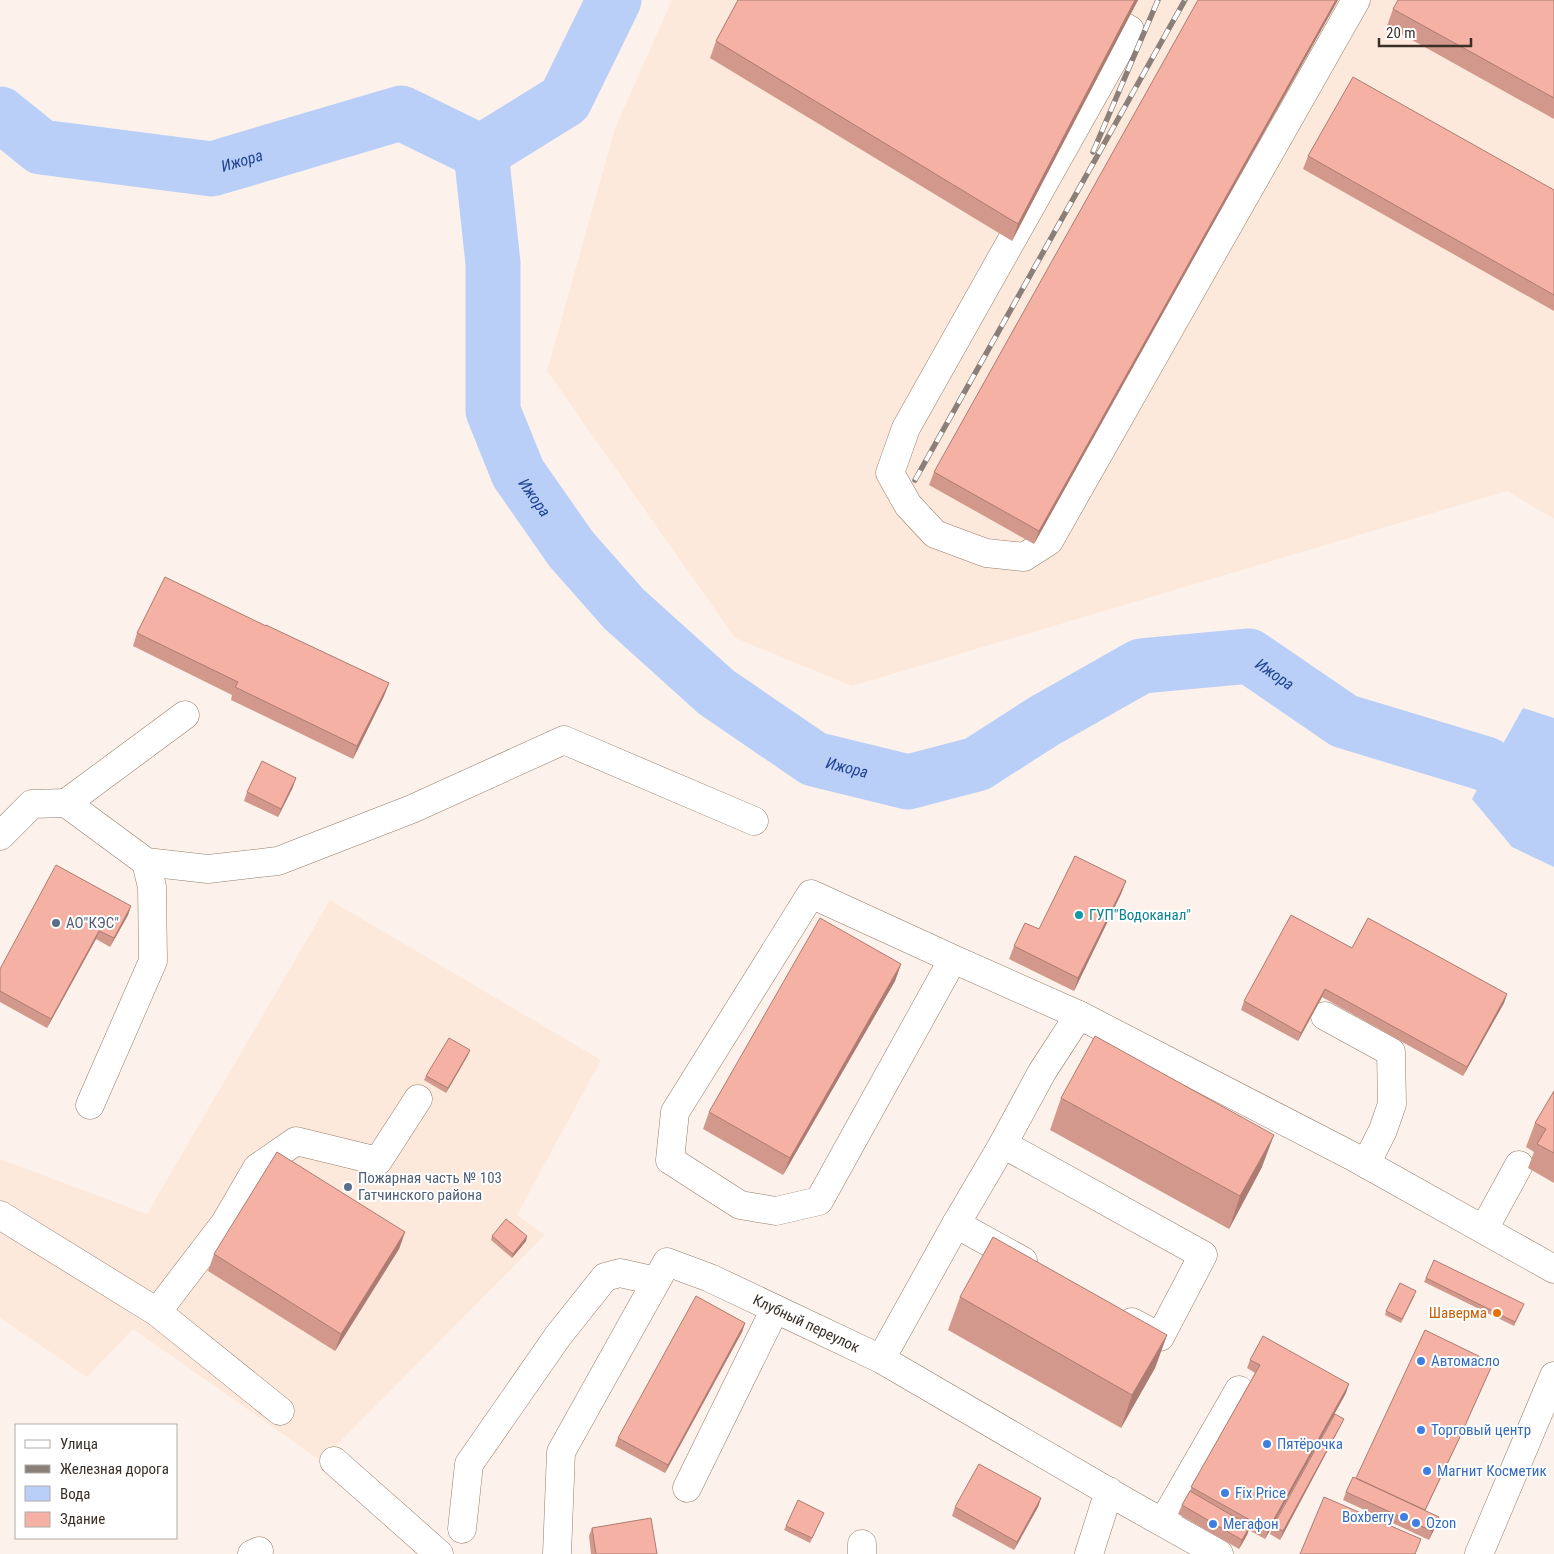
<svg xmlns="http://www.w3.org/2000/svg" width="1554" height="1554" viewBox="0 0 1554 1554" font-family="'Roboto Condensed',sans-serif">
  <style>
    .built { fill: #fde9db }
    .water { fill: #b9cff8 }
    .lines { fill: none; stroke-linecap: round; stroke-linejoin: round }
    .river { stroke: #b9cff8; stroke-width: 55 }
    .minor-casing { stroke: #947c6a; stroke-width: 29 }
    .minor { stroke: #fff; stroke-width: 28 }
    .rail-casing { stroke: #8b8079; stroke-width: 5.5 }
    .rail { stroke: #fff; stroke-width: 4; stroke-dasharray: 11; stroke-linecap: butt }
    .wall { fill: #d3988c }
    .shaded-wall { fill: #ac7c72 }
    .building { fill: #f5b1a3; stroke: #ac7c72 }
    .culture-dot { fill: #0f9aa8; stroke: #fff; stroke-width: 2 }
    .service-dot { fill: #5c6f8a; stroke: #fff; stroke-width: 2 }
    .food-dot { fill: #e8710a; stroke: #fff; stroke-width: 2 }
    .shop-dot { fill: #3f7fe0; stroke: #fff; stroke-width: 2 }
    .labels { text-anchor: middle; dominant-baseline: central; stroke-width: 4; stroke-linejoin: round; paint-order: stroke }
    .culture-label { font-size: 15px; fill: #0d838f; stroke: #fff; text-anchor: start }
    .service-label { font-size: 15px; fill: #4e5e75; stroke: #fff; text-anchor: start }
    .food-label { font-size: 15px; fill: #c56008; stroke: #fff; text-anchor: end }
    .street-label { font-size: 15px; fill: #3a3028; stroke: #fff }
    .shop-label { font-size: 15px; fill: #366cbe; stroke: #fff; text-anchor: start }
    .water-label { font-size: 16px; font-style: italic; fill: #204591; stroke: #fff }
  </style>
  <rect width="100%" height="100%" fill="#fdf2eb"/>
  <g class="built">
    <polygon points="672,0 1554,0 1554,519 1507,491 852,686 735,638 547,371 615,128"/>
    <polygon points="330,900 601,1060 517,1215 545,1235 321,1461 133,1329 87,1377 0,1318 0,1159 147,1214"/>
  </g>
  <polygon class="water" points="1523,708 1554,718 1554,867 1512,847 1472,799"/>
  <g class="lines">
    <g class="river">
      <path id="s1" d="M0,114L41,147L212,169L401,113L481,152L565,100L614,0"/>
      <path id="s2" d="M481,152L493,263V411L518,473L571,549L624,609L716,692L814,759L908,782L977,764L1044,721L1141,666L1249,656L1344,721L1486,764L1554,805"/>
    </g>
    <g class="minor-casing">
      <g id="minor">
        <polyline points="1079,0 1130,30 906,428 890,473 908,505 935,534 986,553 1024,557 1049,541 1356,0"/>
        <polyline points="66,803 185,715"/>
        <polyline points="0,836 32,804 66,803 146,862 208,869 278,861 412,809 564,740 754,821"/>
        <polyline points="953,959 811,894 675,1112 670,1160 740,1205 776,1211 819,1201 953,959 1079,1015 1352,1156 1554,1269"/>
        <polyline points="1325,1016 1391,1052 1392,1104 1383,1130 1366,1164"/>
        <polyline points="90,1105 153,961 152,887 146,862"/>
        <polyline points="1003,1144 1203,1255 1160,1337 1132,1322"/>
        <polyline points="0,1215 157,1312 280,1411"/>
        <polyline points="956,1224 1023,1261"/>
        <polyline points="1484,1229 1519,1165"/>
        <polyline points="157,1312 225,1223 257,1168 296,1141 378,1161 418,1099"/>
        <polyline points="881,1359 956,1224 1003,1144 1042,1072 1079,1015"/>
        <polyline points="334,1461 439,1554"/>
        <polyline points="687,1488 775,1309"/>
        <polyline points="1163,1522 1239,1390"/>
        <polyline points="462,1529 469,1464 558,1336 605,1277 620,1273 656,1281"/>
        <polyline points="862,1544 862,1554"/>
        <polyline points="252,1554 259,1551"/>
        <path id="s3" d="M557,1554L561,1452L667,1262L710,1278L881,1359L1128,1503L1219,1554"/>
        <polyline points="1089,1554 1109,1491"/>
        <polyline points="1479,1554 1554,1376"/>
      </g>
    </g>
    <use href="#minor" class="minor"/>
    <g class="rail-casing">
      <g id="rail">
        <polyline points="1093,152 1158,0"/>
        <polyline points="915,480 1185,0"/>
      </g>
    </g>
    <use href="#rail" class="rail"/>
  </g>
  <g class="wall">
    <polygon points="738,0 1138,0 1012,241 710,58 716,41"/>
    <polygon points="1338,0 1034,544 929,485 934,472"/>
    <polygon points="1554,0 1554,119 1387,26 1393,9"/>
    <polygon points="1308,156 1554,190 1554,311 1303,169"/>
    <polygon points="266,626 389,683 384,696 353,759 231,700 232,695 133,646 137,633"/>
    <polygon points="293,787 278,817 244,801 247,792"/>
    <polygon points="1126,881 1121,894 1074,991 1009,959 1014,946 1039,929"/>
    <polygon points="131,906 128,915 110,947 96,939 47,1028 0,1002 0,969"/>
    <polygon points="1352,948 1507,994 1504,1003 1463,1076 1322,997 1298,1041 1241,1010 1244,1001"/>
    <polygon points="901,964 895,981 783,1175 703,1129 709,1112"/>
    <polygon points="470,1050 468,1055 446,1093 424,1080 426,1076"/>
    <polygon points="1554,1091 1554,1183 1528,1168 1534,1152 1526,1147 1535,1123"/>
    <polygon points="1061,1098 1262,1167 1229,1229 1050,1130"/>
    <polygon points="405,1232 399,1249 335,1351 208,1271 214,1254"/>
    <polygon points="492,1236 527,1236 526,1241 512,1258 491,1240"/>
    <polygon points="1426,1278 1522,1309 1514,1326 1424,1282"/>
    <polygon points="1415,1295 1401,1323 1385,1315 1386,1311"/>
    <polygon points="960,1297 1167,1335 1155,1368 1121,1428 948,1330"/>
    <polygon points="745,1323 742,1332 665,1473 615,1446 618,1438"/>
    <polygon points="1250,1360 1346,1393 1265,1539 1249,1530 1247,1535 1239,1549 1178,1514 1182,1505 1255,1373 1247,1368"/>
    <polygon points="1491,1367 1457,1444 1425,1511 1439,1517 1429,1540 1343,1500 1346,1492 1356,1478"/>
    <polygon points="1340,1427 1280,1540 1270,1534 1273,1526"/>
    <polygon points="1041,1498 1038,1507 1014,1550 952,1516 955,1507"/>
    <polygon points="824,1513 810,1543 784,1530 786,1526"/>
    <polygon points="592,1528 657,1554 591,1554 589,1536"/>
  </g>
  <g class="shaded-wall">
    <polygon points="1135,0 1138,0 1012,241 1018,224"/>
    <polygon points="1336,0 1338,0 1034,544 1039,531"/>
    <polygon points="389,683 384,696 353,759 357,746"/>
    <polygon points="296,778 293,787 278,817 281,809"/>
    <polygon points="1126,881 1121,894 1074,991 1078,978"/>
    <polygon points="131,906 128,915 110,947 114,938"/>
    <polygon points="99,931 96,939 47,1028 51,1019"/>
    <polygon points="901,964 895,981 783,1175 790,1158"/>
    <polygon points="1325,989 1322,997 1298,1041 1301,1033"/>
    <polygon points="1507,994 1504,1003 1463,1076 1467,1067"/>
    <polygon points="470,1050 468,1055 446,1093 448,1088"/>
    <polygon points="1274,1135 1262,1167 1229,1229 1240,1196"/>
    <polygon points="405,1232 399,1249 335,1351 341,1334"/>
    <polygon points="527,1236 526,1241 512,1258 513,1254"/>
    <polygon points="745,1323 742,1332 665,1473 668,1465"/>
    <polygon points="1167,1335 1155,1368 1121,1428 1132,1395"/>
    <polygon points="1349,1384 1346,1393 1265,1539 1268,1530"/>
    <polygon points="1344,1419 1340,1427 1280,1540 1283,1531"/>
    <polygon points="1041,1498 1038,1507 1014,1550 1017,1542"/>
    <polygon points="1439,1517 1436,1526 1429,1540 1432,1531"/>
    <polygon points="1250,1526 1247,1535 1239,1549 1242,1540"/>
  </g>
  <g class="building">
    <polygon points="738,0 1135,0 1018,224 716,41"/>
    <polygon points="1198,0 1336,0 1039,531 934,472"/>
    <polygon points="1398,0 1554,0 1554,98 1393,9"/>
    <polygon points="1353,77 1554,190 1554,295 1308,156"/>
    <polygon points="165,577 266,626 266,625 389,683 357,746 235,687 238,682 137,633"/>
    <polygon points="262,761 296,778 281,809 247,792"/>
    <polygon points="1075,856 1126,881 1078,978 1014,946 1025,923 1039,929"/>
    <polygon points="56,865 131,906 114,938 99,931 51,1019 0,991 0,969"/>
    <polygon points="1291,915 1352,948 1368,918 1507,994 1467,1067 1325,989 1301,1033 1244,1001"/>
    <polygon points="820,918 901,964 790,1158 709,1112"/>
    <polygon points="1095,1036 1274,1135 1240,1196 1061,1098"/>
    <polygon points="449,1038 470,1050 448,1088 426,1076"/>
    <polygon points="1554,1091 1554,1153 1537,1144 1546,1129 1535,1123"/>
    <polygon points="277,1152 405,1232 341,1334 214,1254"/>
    <polygon points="506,1219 527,1236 513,1254 492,1236"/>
    <polygon points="993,1237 1167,1335 1132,1395 960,1297"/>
    <polygon points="1434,1260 1524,1304 1515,1322 1426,1278"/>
    <polygon points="1400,1283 1416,1291 1402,1319 1386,1311"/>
    <polygon points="696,1296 745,1323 668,1465 618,1438"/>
    <polygon points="1425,1330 1493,1363 1459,1439 1425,1510 1356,1478"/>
    <polygon points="1263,1336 1349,1384 1268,1530 1191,1487 1260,1365 1250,1360"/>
    <polygon points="1335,1414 1344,1419 1283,1531 1273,1526"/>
    <polygon points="979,1464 1041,1498 1017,1542 955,1507"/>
    <polygon points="1353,1477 1439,1517 1432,1531 1346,1492"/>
    <polygon points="1190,1491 1250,1526 1242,1540 1182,1505"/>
    <polygon points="1324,1497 1421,1539 1415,1554 1300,1554"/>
    <polygon points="798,1500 824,1513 812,1538 786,1526"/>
    <polygon points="651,1518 657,1554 596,1554 592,1528"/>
  </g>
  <circle class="culture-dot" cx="1079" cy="915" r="5"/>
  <g class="service-dot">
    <circle cx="56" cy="923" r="5"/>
    <circle cx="348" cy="1187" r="5"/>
  </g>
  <circle class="food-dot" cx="1497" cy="1313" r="5"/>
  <g class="shop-dot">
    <circle cx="1421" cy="1361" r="5"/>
    <circle cx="1421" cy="1430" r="5"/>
    <circle cx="1267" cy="1444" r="5"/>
    <circle cx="1427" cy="1471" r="5"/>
    <circle cx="1225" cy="1493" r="5"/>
    <circle cx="1404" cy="1517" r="5"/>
    <circle cx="1416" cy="1523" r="5"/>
    <circle cx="1213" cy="1524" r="5"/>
  </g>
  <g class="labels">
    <g class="culture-label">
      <text x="1089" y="915">ГУП"Водоканал"</text>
    </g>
    <g class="service-label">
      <text x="66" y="923">АО"КЭС"</text>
      <text x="358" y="1178">Пожарная часть № 103<tspan x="358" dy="17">Гатчинского района</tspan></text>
    </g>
    <g class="food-label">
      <text x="1487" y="1313">Шаверма</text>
    </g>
    <g class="street-label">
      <text stroke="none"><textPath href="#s3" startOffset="472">Клубный переулок</textPath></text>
    </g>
    <g class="shop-label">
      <text x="1431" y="1361">Автомасло</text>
      <text x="1431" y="1430">Торговый центр</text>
      <text x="1277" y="1444">Пятёрочка</text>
      <text x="1437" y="1471">Магнит Косметик</text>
      <text x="1235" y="1493">Fix Price</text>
      <text x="1394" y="1517" text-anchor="end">Boxberry</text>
      <text x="1426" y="1523">Ozon</text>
      <text x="1223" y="1524">Мегафон</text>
    </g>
    <g class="water-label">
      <text stroke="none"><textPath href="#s1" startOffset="256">Ижора</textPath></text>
      <text stroke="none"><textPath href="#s2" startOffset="356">Ижора</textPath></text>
      <text stroke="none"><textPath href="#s2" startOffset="1241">Ижора</textPath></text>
      <text stroke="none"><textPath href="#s2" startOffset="776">Ижора</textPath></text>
    </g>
  </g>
  <rect x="15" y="1424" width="162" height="115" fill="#ffffff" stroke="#b0aca9"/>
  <rect x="25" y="1440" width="25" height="8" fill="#ffffff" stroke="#b0aca9"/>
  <text x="60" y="1449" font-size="15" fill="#3a3028">Улица</text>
  <rect x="25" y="1465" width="25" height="8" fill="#8b8079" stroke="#b0aca9"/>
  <text x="60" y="1474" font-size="15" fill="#3a3028">Железная дорога</text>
  <rect x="25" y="1486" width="25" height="15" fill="#b9cff8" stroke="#b0aca9"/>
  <text x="60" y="1499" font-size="15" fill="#3a3028">Вода</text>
  <rect x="25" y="1512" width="25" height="15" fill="#f5b1a3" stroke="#b0aca9"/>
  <text x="60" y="1524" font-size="15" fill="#3a3028">Здание</text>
  <path d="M1379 38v8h92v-8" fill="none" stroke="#3a3028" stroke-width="2.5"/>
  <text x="1386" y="38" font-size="15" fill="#3a3028" stroke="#ffffff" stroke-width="4" paint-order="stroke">20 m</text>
</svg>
